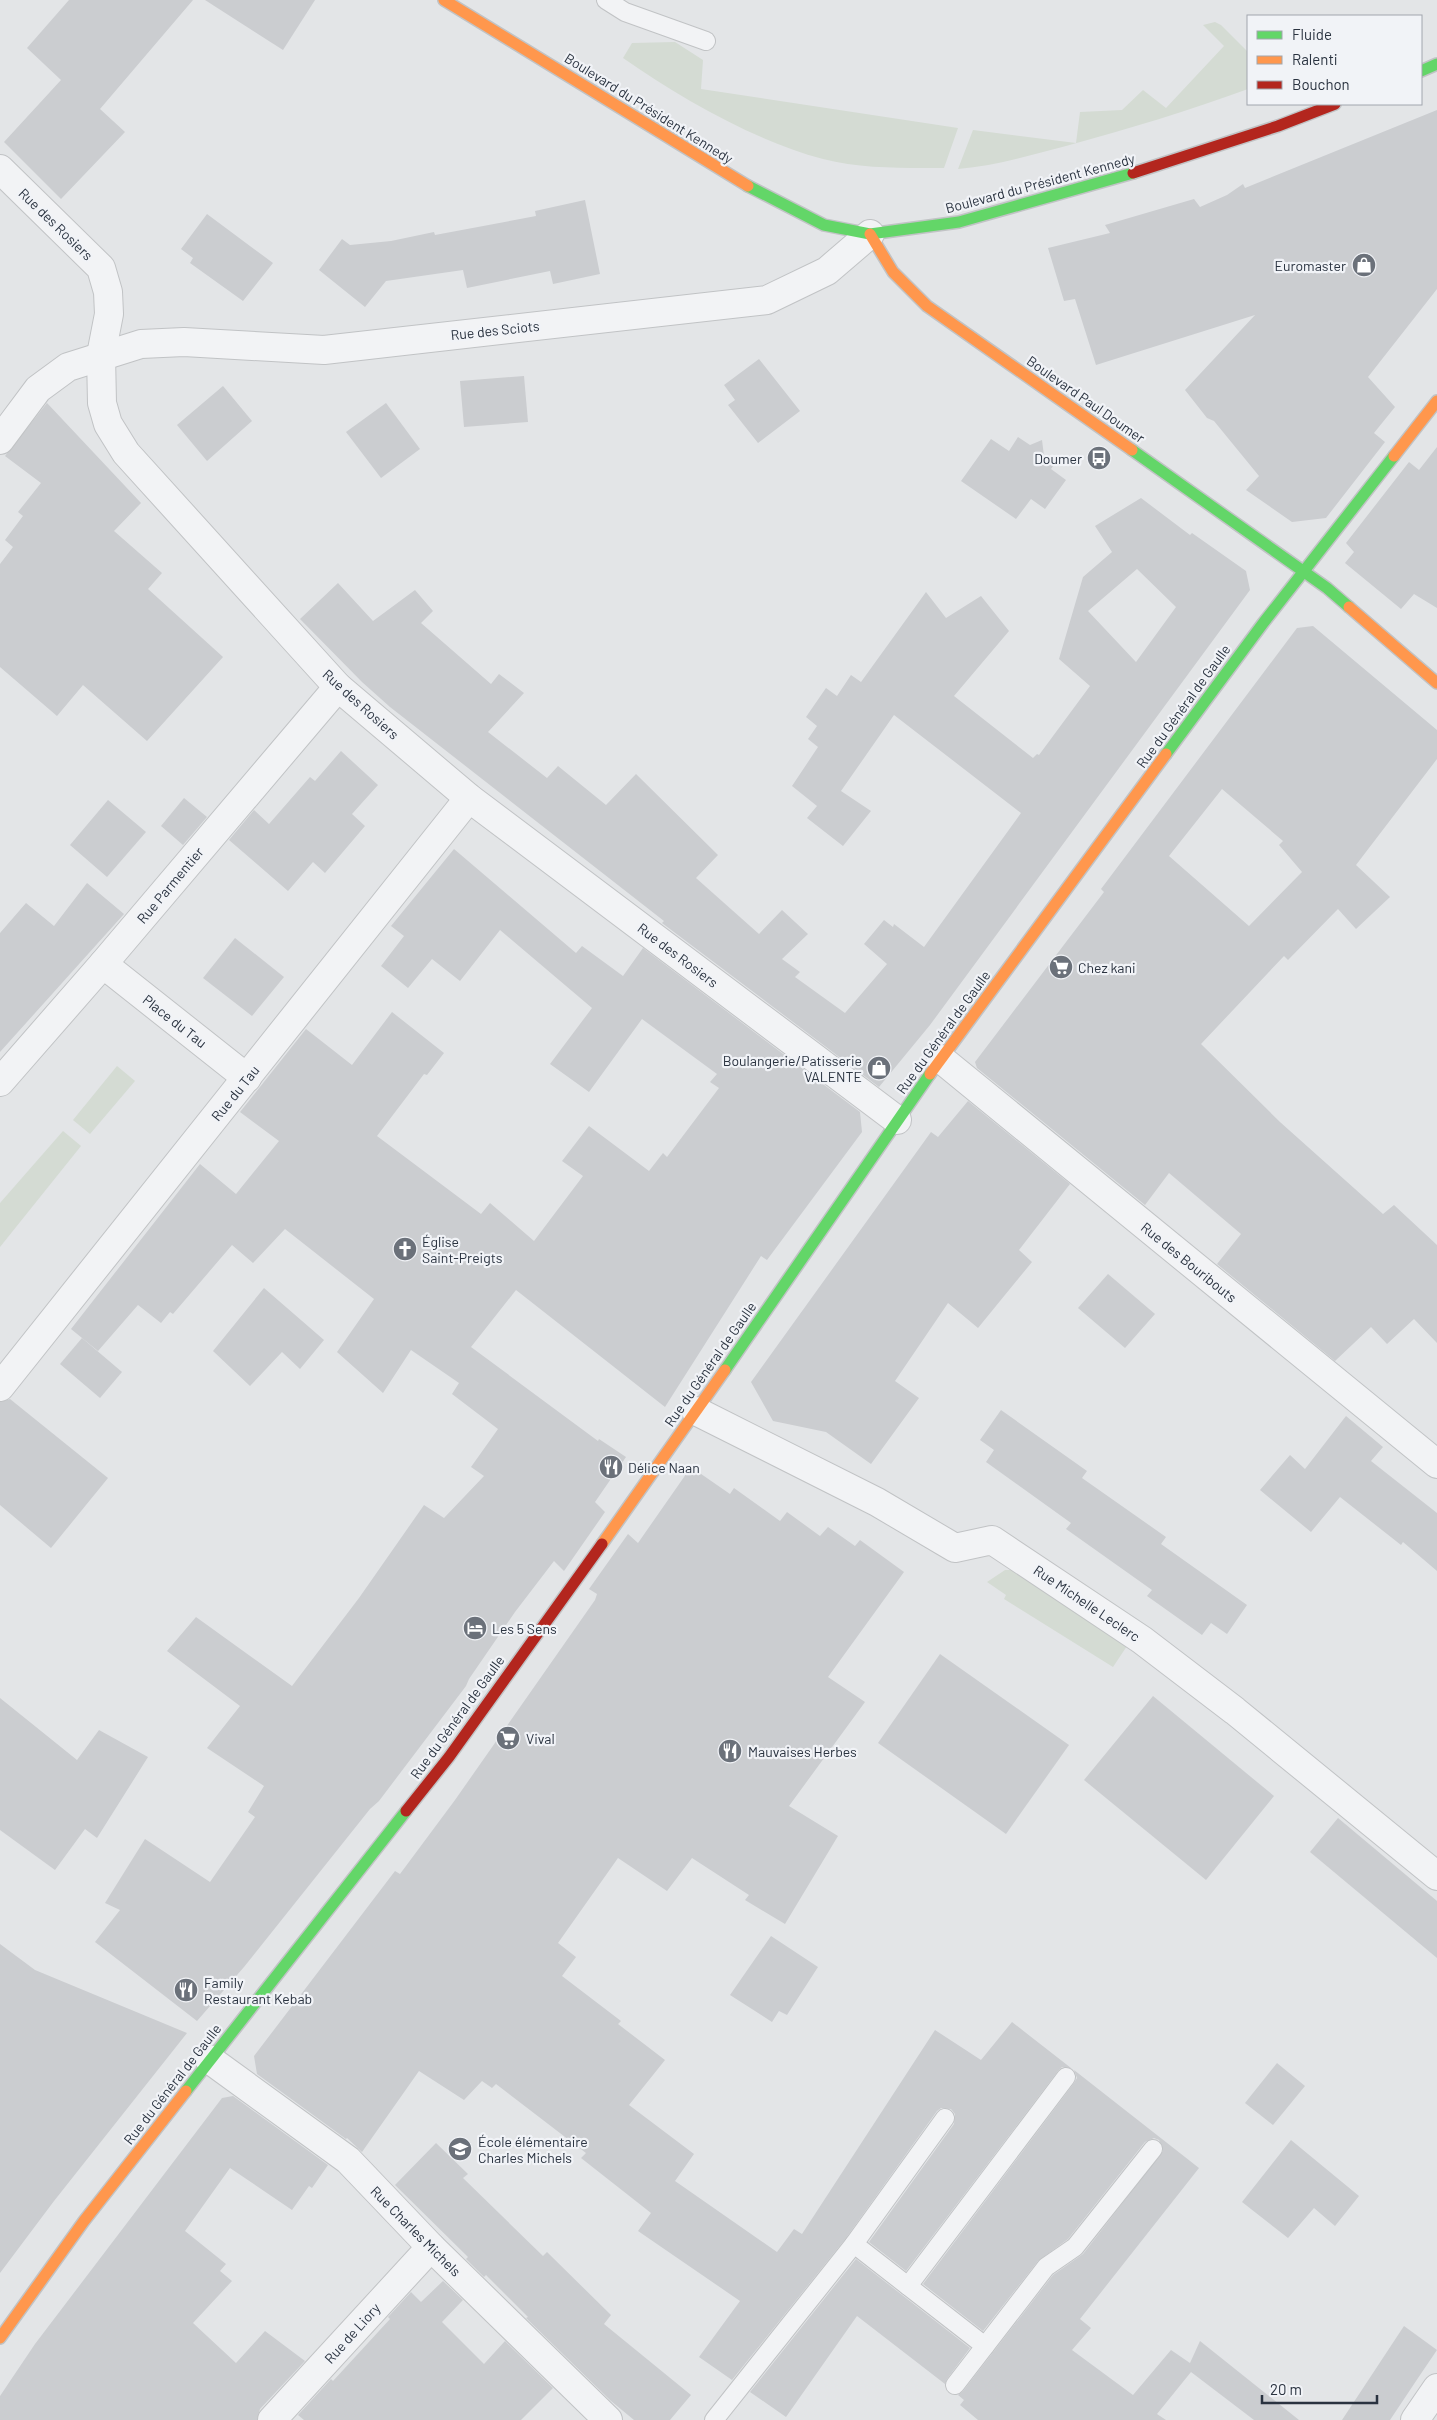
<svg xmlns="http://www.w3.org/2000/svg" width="1437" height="2420" viewBox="0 0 1437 2420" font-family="Barlow,sans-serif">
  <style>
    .green { fill: #d4dbd3 }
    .building { fill: #cbcdd0; fill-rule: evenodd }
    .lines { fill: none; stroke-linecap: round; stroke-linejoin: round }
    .lane-casing { stroke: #c1c3c5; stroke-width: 20 }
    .street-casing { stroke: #c1c3c5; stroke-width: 30 }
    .fast-casing { stroke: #c1c3c5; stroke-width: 14 }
    .slow-casing { stroke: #c1c3c5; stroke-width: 14 }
    .jam-casing { stroke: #c1c3c5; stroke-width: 14 }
    .lane { stroke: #f2f3f5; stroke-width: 18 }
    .street { stroke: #f2f3f5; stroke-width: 28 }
    .fast { stroke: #63d668; stroke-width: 11 }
    .slow { stroke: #ff974d; stroke-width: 11 }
    .jam { stroke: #b3261e; stroke-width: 11 }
    .labels { text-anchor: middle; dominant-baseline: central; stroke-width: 4.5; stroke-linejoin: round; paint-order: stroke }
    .street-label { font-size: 14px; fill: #2a3340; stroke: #f1f3f7 }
    .poi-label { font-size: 14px; fill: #2a3340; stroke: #f1f3f7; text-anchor: start }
  </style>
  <rect width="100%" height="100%" fill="#e3e5e7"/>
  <g class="green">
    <path d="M1215,22L1221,25L1248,52V89C1188,111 1128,129 1066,146C1031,155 995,166 958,169L973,130L1076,143L1080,112L1122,110L1143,90L1166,108L1224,46L1203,25Z"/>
    <path d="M675,42L703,60L701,89L958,128L944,168C904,168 862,169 823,159C753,140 682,99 623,58L632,43Z"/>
    <polygon points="117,1066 135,1081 90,1134 73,1120"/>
    <polygon points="63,1131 81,1146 0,1247 0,1203"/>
    <polygon points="1005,1570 1014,1570 1127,1646 1113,1667 1004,1599 1006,1595 987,1582"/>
  </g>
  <g class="building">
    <polygon points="69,0 193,0 100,109 125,132 61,199 4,142 61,80 27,48"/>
    <polygon points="205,0 315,0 283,50"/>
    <polygon points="1437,110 1437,289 1368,377 1395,407 1374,433 1385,442 1326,518 1292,522 1246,490 1259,476 1214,421 1207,418 1185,390 1255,315 1096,365 1075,299 1064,301 1048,248 1110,233 1105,225 1194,199 1200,207 1227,195 1243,184 1245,188"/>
    <polygon points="585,200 600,274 553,284 550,271 467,288 463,270 386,281 365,307 319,270 342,239 350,245 391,241 434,232 435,235 536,216 535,211"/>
    <polygon points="207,214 273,263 243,301 190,263 193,258 181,249"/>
    <polygon points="759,359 800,411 758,443 728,405 735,400 724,385"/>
    <polygon points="524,376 528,422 464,427 460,381"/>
    <polygon points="223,386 252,421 207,461 177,425"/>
    <polygon points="47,403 141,503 114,531 162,573 148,589 223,657 147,741 83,685 57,716 0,667 0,564 13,547 5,540 23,516 18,512 41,483 5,456"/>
    <polygon points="386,403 420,449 381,478 346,432"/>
    <polygon points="1018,437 1030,445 1042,440 1044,456 1055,463 1051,469 1066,480 1045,509 1031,499 1016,519 961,481 991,439 1009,451"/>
    <polygon points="1437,447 1437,608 1414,594 1401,609 1345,563 1354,552 1346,543 1409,462 1419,470"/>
    <path d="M1141,498L1190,535L1192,533L1246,571L1250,590L930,1025L879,1087L662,923L664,921L390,707L362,682L300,619L338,583L373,621L415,590L433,611L421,623L491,684L499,674L524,693L488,732L547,778L558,766L606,805L636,774L718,855L696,878L759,934L782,910L808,934L782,959L800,972L795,977L845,1013L887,964L864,944L884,920L893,927L894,924L924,947L1021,813L894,715L841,791L871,811L843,846L807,818L817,806L792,786L818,747L808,739L817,726L806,717L826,688L837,696L851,675L861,682L926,592L946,618L981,596L1009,631L954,696L1033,758L1037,754L1039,755L1090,686L1059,659L1083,577L1112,552L1095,526ZM1137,569L1176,607L1136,662L1088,611Z"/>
    <path d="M1313,626L1437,730V759L1356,865L1390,897L1356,929L1338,909L1288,960L1284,956L1201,1044L1280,1122L1383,1214L1394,1205L1437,1245V1343L1414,1319L1387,1344L1371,1327L1335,1361L1217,1264L1241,1234L1169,1173L1145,1205L977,1068L975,1062L1104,892L1101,889L1297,628ZM1222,789L1283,841L1279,845L1302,872L1249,926L1169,856Z"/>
    <polygon points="341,751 378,785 352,814 365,826 325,873 313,862 288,891 229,840 254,810 269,824 310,777 315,781"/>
    <polygon points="184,798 207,817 183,845 161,826"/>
    <polygon points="108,800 146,832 107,877 70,845"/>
    <polygon points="454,849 576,953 582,946 623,976 643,948 860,1112 862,1132 767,1260 761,1256 665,1407 516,1290 471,1347 598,1441 599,1439 626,1457 595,1502 605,1512 564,1571 554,1561 515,1612 469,1679 466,1686 379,1801 370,1809 244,1967 197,2021 95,1942 120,1910 105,1903 145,1839 210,1882 255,1817 248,1812 264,1786 207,1748 240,1706 167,1651 196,1617 292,1686 359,1598 424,1505 444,1518 484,1476 471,1467 498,1429 452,1394 459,1383 411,1350 383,1393 337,1352 374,1299 285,1229 253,1263 232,1245 173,1314 170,1312 161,1323 138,1305 98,1351 71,1329 200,1164 236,1194 279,1141 240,1112 306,1029 352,1065 392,1012 444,1053 427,1075 424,1074 377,1136 481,1214 490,1203 534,1241 583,1176 562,1161 589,1126 649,1171 663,1153 667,1157 719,1088 710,1082 717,1074 642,1019 589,1092 550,1064 592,1008 500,930 460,981 432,959 408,988 381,966 404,936 391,926"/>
    <polygon points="87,883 124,914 0,1052 0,933 26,903 54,926"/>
    <polygon points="235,938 284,977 252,1016 203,978"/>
    <polygon points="968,1101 1070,1184 1019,1250 1032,1262 978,1328 948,1303 895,1381 919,1398 871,1464 826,1432 773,1421 751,1382 931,1132 938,1137"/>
    <polygon points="1108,1274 1155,1314 1125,1348 1078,1308"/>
    <polygon points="264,1288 324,1340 300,1369 282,1352 250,1386 213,1351"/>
    <polygon points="82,1338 122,1372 100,1398 60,1364"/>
    <polygon points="10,1399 108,1478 51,1548 0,1505 0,1402"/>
    <polygon points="1001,1410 1087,1471 1082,1478 1166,1537 1161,1544 1247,1605 1227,1634 1211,1623 1202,1635 1147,1596 1152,1590 1066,1529 1071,1523 986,1462 994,1450 980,1440"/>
    <polygon points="1346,1416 1383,1447 1371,1461 1437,1513 1437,1571 1403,1542 1401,1545 1340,1497 1311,1532 1260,1490 1290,1455 1305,1469"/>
    <polygon points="691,1467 730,1494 734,1488 780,1521 787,1512 820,1536 828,1527 855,1546 860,1540 904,1572 828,1677 865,1702 789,1806 838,1836 785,1924 745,1900 749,1895 692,1858 667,1891 618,1858 558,1943 576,1957 562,1976 621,2021 618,2024 665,2060 629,2105 694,2154 675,2181 777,2252 794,2229 802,2234 935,2030 981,2060 1012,2022 1071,2068 1062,2067 1058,2071 906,2271 869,2242 954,2124 955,2114 951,2109 941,2108 937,2111 846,2238 732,2380 699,2357 740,2301 638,2231 651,2213 581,2158 586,2153 496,2084 492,2088 482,2081 464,2100 419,2071 362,2152 347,2138 346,2139 257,2074 254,2056 395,1871 400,1874 455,1800 595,1600 597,1594 589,1589 628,1534 638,1543"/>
    <polygon points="940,1654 1069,1745 1006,1834 878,1743"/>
    <polygon points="1153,1696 1274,1796 1206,1880 1084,1780"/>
    <polygon points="0,1698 77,1760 99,1730 148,1757 97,1838 85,1829 55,1870 0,1830"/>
    <polygon points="1338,1818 1437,1901 1437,1958 1310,1852"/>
    <polygon points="771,1936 818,1967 787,2015 779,2011 772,2022 730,1995"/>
    <polygon points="0,1944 35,1970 187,2033 54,2201 0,2273"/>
    <polygon points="1277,2063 1305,2086 1273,2125 1245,2103"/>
    <polygon points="1074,2070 1199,2168 1080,2319 1091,2328 1072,2350 1133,2395 1171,2350 1190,2363 1200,2341 1299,2420 1254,2420 1191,2372 1157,2414 1166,2420 978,2420 960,2405 964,2400 958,2395 963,2391 1053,2275 1083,2254 1163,2151 1159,2140 1154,2138 1145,2142 1068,2239 1038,2261 983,2331 923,2284 1074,2083 1077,2078"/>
    <polygon points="233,2096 328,2165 312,2188 309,2186 292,2210 230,2168 185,2231 226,2264 220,2271 232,2281 193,2323 236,2363 265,2331 305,2361 260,2409 257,2420 0,2420 0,2396 35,2344 222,2098"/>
    <polygon points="1291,2140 1359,2196 1335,2226 1314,2208 1288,2238 1242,2202"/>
    <polygon points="436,2143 468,2174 463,2178 543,2256 547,2252 611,2315 604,2324 691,2395 670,2420 634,2420 611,2401 526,2318 528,2317 486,2275 484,2277 466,2259 468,2257 395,2185"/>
    <polygon points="856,2259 970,2348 947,2379 945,2384 857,2316 786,2417 750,2392"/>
    <polygon points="443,2281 463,2300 442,2322 484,2364 505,2341 553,2388 521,2420 304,2420 298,2415 331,2379 333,2381 390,2319 388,2317 411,2292 421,2302"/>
    <polygon points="1404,2326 1437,2350 1418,2378 1390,2420 1342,2420"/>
  </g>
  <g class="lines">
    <g class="lane-casing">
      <g id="lane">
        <polyline points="606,0 625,12 706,41"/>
        <polyline points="854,2244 985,2346"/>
        <polyline points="908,2286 1066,2077"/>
        <polyline points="955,2385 1046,2267 1075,2247 1153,2149"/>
        <polyline points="714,2420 854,2244 945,2118"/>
      </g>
    </g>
    <g class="street-casing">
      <g id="street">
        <polyline points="0,169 101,268 108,292 109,314 101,355 102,403 108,424 126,453 338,687 469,798 897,1120"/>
        <polyline points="0,440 38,389 68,367 141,344 184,342 324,350 767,300 827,271 870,234"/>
        <polyline points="103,964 247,1078"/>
        <polyline points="941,1059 1437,1464"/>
        <polyline points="0,1082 103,964 338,687"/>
        <polyline points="0,1387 469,798"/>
        <polyline points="696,1411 877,1502 955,1548 992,1540 1142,1640 1235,1711 1437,1876"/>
        <polyline points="209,2059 348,2160 431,2247 608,2420"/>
        <polyline points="272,2420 431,2247"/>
        <polyline points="1415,2420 1437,2388"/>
      </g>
    </g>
    <g class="fast-casing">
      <g id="fast">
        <polyline points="1421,71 1437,64"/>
        <polyline points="748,186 824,225 870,234 959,222 1133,173"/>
        <polyline points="1132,450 1327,588 1349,607"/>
        <polyline points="1166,754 1264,622 1394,456"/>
        <polyline points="725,1370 930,1074"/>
        <polyline points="186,2091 406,1811"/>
      </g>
    </g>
    <g class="slow-casing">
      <g id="slow">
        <polyline points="444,0 748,186"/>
        <polyline points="870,234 893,272 927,306 1132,450"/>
        <polyline points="1394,456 1437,401"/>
        <polyline points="1349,607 1437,683"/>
        <polyline points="930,1074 1166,754"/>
        <polyline points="602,1544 725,1370"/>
        <polyline points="0,2338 84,2221 186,2091"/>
      </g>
    </g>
    <g class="jam-casing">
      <g id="jam">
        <polyline points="1133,173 1278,126 1335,104"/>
        <polyline points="406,1811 449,1757 602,1544"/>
      </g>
    </g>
    <use href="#lane" class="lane"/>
    <use href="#street" class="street"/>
    <use href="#fast" class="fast"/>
    <use href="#slow" class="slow"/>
    <use href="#jam" class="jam"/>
  </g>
  <defs>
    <g id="shop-disc" transform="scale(1.25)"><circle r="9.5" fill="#6b717a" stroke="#f1f3f7"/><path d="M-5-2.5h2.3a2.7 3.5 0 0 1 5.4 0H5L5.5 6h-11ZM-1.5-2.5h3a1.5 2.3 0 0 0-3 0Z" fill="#fff"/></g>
    <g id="bus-disc" transform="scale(1.25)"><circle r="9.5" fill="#6b717a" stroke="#f1f3f7"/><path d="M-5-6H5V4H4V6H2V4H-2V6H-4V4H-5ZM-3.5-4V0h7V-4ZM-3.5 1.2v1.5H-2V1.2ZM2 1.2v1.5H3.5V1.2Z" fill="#fff"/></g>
    <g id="supermarket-disc" transform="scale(1.25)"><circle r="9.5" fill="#6b717a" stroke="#f1f3f7"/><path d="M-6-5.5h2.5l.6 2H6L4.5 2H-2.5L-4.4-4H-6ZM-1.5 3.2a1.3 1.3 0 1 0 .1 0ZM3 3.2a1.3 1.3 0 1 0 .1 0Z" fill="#fff"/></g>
    <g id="church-disc" transform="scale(1.25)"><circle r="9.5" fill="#6b717a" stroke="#f1f3f7"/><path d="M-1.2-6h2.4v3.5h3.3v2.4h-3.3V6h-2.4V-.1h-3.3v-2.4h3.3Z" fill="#fff"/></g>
    <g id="restaurant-disc" transform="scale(1.25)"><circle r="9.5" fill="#6b717a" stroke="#f1f3f7"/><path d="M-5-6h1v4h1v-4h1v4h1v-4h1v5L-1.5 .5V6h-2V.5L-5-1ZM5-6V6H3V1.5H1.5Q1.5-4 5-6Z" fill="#fff"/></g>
    <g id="hotel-disc" transform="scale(1.25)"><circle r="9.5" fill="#6b717a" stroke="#f1f3f7"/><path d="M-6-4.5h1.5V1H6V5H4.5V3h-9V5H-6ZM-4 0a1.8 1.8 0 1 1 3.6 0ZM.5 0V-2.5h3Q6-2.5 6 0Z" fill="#fff"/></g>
    <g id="school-disc" transform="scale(1.25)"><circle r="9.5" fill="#6b717a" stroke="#f1f3f7"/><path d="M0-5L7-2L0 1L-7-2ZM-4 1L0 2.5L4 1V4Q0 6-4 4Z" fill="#fff"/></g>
  </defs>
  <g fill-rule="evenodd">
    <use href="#shop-disc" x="1364" y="265"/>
    <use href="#bus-disc" x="1099" y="458"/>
    <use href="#supermarket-disc" x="1061" y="967"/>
    <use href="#shop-disc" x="879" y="1068"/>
    <use href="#church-disc" x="405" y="1249"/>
    <use href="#restaurant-disc" x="611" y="1467"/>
    <use href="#hotel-disc" x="475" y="1628"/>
    <use href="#supermarket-disc" x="508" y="1738"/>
    <use href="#restaurant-disc" x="730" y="1751"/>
    <use href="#restaurant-disc" x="186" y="1990"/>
    <use href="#school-disc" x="460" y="2149"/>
  </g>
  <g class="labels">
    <g class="street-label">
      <text transform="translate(649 108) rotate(32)">Boulevard du Président Kennedy</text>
      <text transform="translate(1040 183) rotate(-15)">Boulevard du Président Kennedy</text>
      <text transform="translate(56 224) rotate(44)">Rue des Rosiers</text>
      <text transform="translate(495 330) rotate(-6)">Rue des Sciots</text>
      <text transform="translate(1086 399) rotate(35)">Boulevard Paul Doumer</text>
      <text transform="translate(361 704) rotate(42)">Rue des Rosiers</text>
      <text transform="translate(1183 706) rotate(-54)">Rue du Général de Gaulle</text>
      <text transform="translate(170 885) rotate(-50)">Rue Parmentier</text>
      <text transform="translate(678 955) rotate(37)">Rue des Rosiers</text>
      <text transform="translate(175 1021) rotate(38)">Place du Tau</text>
      <text transform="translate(943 1032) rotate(-54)">Rue du Général de Gaulle</text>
      <text transform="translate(235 1093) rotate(-51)">Rue du Tau</text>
      <text transform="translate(1189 1262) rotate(39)">Rue des Bouribouts</text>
      <text transform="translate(710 1364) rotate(-55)">Rue du Général de Gaulle</text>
      <text transform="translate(1087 1603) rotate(34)">Rue Michelle Leclerc</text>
      <text transform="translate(457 1717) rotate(-54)">Rue du Général de Gaulle</text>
      <text transform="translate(172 2084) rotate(-52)">Rue du Général de Gaulle</text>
      <text transform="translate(416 2231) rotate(45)">Rue Charles Michels</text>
      <text transform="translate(352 2333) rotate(-48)">Rue de Liory</text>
    </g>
    <g class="poi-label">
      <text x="1346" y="265" text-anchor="end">Euromaster</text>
      <text x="1082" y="458" text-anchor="end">Doumer</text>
      <text x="1078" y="967">Chez kani</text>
      <text x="862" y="1060" text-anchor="end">Boulangerie/Patisserie<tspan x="862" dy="16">VALENTE</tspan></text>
      <text x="422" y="1241">Église<tspan x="422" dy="16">Saint-Preigts</tspan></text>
      <text x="628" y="1467">Délice Naan</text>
      <text x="492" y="1628">Les 5 Sens</text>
      <text x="526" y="1738">Vival</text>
      <text x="748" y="1751">Mauvaises Herbes</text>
      <text x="204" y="1982">Family<tspan x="204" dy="16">Restaurant Kebab</tspan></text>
      <text x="478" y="2141">École élémentaire<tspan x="478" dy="16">Charles Michels</tspan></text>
    </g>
  </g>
  <rect x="1247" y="15" width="175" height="90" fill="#f1f3f7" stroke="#a1a6ae"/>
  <rect x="1257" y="31" width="25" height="8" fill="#63d668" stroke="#a1a6ae"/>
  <text x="1292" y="40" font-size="15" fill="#2a3340">Fluide</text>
  <rect x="1257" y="56" width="25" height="8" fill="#ff974d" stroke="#a1a6ae"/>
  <text x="1292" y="65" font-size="15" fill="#2a3340">Ralenti</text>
  <rect x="1257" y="81" width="25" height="8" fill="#b3261e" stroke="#a1a6ae"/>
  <text x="1292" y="90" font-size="15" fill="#2a3340">Bouchon</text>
  <path d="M1262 2395v8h115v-8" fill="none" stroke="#2a3340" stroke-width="2.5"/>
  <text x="1270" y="2395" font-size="15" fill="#2a3340" stroke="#f1f3f7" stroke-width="4" paint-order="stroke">20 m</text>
</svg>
